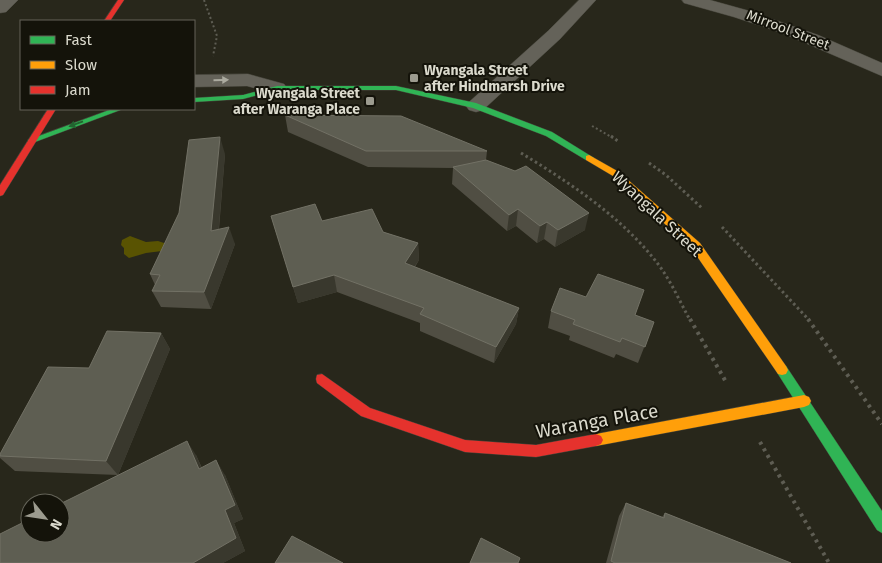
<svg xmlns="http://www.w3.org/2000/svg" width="882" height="563" viewBox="0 0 882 563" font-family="'Fira Sans',sans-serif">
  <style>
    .water { fill: #595302 }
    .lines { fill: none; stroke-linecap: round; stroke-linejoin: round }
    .street-casing { stroke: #45443a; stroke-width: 1 }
    .fast-casing { stroke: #45443a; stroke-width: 1 }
    .slow-casing { stroke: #45443a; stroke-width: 1 }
    .jam-casing { stroke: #45443a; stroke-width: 1 }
    .path-far2 { stroke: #5e5d53; stroke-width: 2; stroke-dasharray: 2 2.5; stroke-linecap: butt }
    .path-far1 { stroke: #5e5d53; stroke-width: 3; stroke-dasharray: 2.5 3; stroke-linecap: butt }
    .path { stroke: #5e5d53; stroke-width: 4; stroke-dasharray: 3 4.5; stroke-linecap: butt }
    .street { fill: #646259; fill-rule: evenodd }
    .fast { fill: #30b455; fill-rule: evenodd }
    .slow { fill: #ff9f0a; fill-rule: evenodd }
    .jam { fill: #e5322d; fill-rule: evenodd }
    .wall { fill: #504e43 }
    .shaded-wall { fill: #39382d }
    .building { fill: #5e5e52; stroke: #727165 }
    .oneway { fill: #abaa9f }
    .oneway2 { fill: #226430 }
    .poi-dot { fill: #9c9b8f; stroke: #14130a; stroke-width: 2 }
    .labels { text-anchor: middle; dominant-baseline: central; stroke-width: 4; stroke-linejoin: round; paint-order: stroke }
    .far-street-label { font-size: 14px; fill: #dbdacd; stroke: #14130a }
    .far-poi-label { font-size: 14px; font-weight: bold; fill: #dbdacd; stroke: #14130a; text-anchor: start }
    .street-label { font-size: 16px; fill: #dbdacd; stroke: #14130a }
    .near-street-label { font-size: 19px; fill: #dbdacd; stroke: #14130a }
  </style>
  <rect width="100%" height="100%" fill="#28271b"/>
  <polygon class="water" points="130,236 146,242 158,241 164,243 165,247 162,251 146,253 129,258 124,254 124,248 121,245 122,240"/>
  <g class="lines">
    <g class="street-casing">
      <g id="street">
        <polygon points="0,0 18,0 6,12 0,13"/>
        <polygon points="579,0 596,0 560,39 483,110 476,112 469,110 466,106 469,102 548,31"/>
        <polygon points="682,0 710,0 746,10 818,35 882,63 882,76 782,33 734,17 684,3"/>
        <polygon points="248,74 284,84 287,88 284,92 277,94 247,86 194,87 194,75"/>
      </g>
    </g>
    <g class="fast-casing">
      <g id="fast">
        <polygon points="277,86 396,86 476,103 552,132 594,158 592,160 586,160 546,136 473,108 396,90 277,90 243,99 194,102 194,98 243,95"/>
        <polygon points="112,109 123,109 35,142 29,142 28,140"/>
        <polygon points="782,365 786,366 882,511 882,533 877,530 778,374 776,370 778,366"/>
      </g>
    </g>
    <g class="slow-casing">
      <g id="slow">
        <polygon points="589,155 619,172 700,243 786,366 788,370 786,374 782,375 778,374 692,249 613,176 586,160 586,156"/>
        <polygon points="804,395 809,397 811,401 809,405 804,407 596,446 591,444 589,440 591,436 596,434"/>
      </g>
    </g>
    <g class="jam-casing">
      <g id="jam">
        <polygon points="118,0 124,0 110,21 104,21"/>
        <polygon points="48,109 56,109 3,195 0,196 0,185"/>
        <polygon points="322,374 370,408 465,440 536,445 596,434 601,436 603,440 601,444 596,446 536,457 465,452 361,416 317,383 316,379 317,375"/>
      </g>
    </g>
    <g class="path-far2">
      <polyline points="204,0 217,36 213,56"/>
      <polyline points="592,126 613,138"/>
    </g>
    <g class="path-far1">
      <polyline points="611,136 619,142"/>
      <path d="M521,153C570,183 622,217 658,264C671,281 680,302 690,320"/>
      <polyline points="649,163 666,175 703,209"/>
      <polyline points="722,227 809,320"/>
    </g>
    <g class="path">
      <polyline points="690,319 726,382"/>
      <polyline points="808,319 882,424"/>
      <polyline points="760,442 829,563"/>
    </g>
    <use href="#street" class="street"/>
    <use href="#fast" class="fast"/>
    <use href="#slow" class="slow"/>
    <use href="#jam" class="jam"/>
  </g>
  <g class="wall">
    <polygon points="285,115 487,151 486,160 585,230 555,247 544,239 537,243 516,226 507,231 452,184 453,168 368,167 288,132"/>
    <polygon points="225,154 219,229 235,244 211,309 161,307 152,291 155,285 150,274"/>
    <polygon points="271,216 322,221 383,232 418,243 419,260 415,267 519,308 516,324 494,363 420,331 420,323 337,292 298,303"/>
    <polygon points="551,311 635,315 654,322 638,363 616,354 614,358 569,340 570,336 548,328"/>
    <polygon points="161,333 170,349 118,475 196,455 202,468 225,475 243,519 234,523 245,551 223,563 0,563 118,475 15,471 0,458 0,454 89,368"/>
    <polygon points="626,503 662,517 665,513 791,563 606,563 619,516"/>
  </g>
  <g class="shaded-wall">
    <polygon points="220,137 225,154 217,248 211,231"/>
    <polygon points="518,209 516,226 507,231 509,215"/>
    <polygon points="589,213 585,230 555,247 558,230"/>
    <polygon points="547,222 544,239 537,243 540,226"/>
    <polygon points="229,227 235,244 211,309 204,292"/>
    <polygon points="418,243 419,260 406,279 405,263"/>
    <polygon points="334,275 337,292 298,303 293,287"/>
    <polygon points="519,308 516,324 494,363 496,347"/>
    <polygon points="161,333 170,349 118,475 106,461"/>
    <polygon points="187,441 196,455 208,483 199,469"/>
    <polygon points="216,460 225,475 243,519 234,523 245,551 223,563 193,563 225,510"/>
  </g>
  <g class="building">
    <polygon points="285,115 401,116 487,151 366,151"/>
    <polygon points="220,137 211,231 229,227 204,292 152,291 160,275 150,274 179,213 189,140"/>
    <polygon points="486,160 515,171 526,166 589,213 558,230 547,222 540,226 518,209 509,215 453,167"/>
    <polygon points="315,204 322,221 372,209 383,232 418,243 405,263 519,308 496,347 420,314 424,308 334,275 293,287 271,216"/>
    <polygon points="598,274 644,290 635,315 654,322 645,347 622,338 620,342 573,324 575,320 551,311 560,288 586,297"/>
    <polygon points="107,331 161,333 106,461 0,456 0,454 48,367 89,368"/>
    <polygon points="187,441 199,469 216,460 235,505 225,510 236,538 193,563 0,563 0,534 30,519 30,533 60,533 60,504"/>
    <polygon points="626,503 664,518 665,513 791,563 615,563 611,561"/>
    <polygon points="292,536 343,563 275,563"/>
    <polygon points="481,538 520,558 518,563 470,563"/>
  </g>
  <defs><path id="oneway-solid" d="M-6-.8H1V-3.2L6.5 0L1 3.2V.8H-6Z" transform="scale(1.25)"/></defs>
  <use class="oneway" href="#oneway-solid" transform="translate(221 80) rotate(-1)"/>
  <use class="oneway2" href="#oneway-solid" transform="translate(76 124) rotate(160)"/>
  <g class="poi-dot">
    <rect x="409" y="73" width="10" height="10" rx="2.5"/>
    <rect x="365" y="96" width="10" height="10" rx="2.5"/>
  </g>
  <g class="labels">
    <g class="far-street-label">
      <text transform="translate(788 30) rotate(21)">Mirrool Street</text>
    </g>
    <g class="far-poi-label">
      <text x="424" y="70">Wyangala Street<tspan x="424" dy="16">after Hindmarsh Drive</tspan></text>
      <text x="360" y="93" text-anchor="end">Wyangala Street<tspan x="360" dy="16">after Waranga Place</tspan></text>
    </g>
    <g class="street-label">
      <text transform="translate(657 214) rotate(43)">Wyangala Street</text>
    </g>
    <g class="near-street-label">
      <text transform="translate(597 421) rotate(-10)">Waranga Place</text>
    </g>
  </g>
  <rect x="20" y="20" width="175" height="90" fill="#14130a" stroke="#646358"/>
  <rect x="30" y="36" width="25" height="8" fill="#30b455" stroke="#646358"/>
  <text x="65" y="45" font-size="15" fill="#dbdacd">Fast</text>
  <rect x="30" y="61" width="25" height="8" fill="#ff9f0a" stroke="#646358"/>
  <text x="65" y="70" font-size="15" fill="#dbdacd">Slow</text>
  <rect x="30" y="86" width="25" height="8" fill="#e5322d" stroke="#646358"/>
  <text x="65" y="95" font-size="15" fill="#dbdacd">Jam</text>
  <g transform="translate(45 518) rotate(120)"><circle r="24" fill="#14130a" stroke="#646358"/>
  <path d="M0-4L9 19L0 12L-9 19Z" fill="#9c9b8f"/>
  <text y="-8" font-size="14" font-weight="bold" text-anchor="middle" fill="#dbdacd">N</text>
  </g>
</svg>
